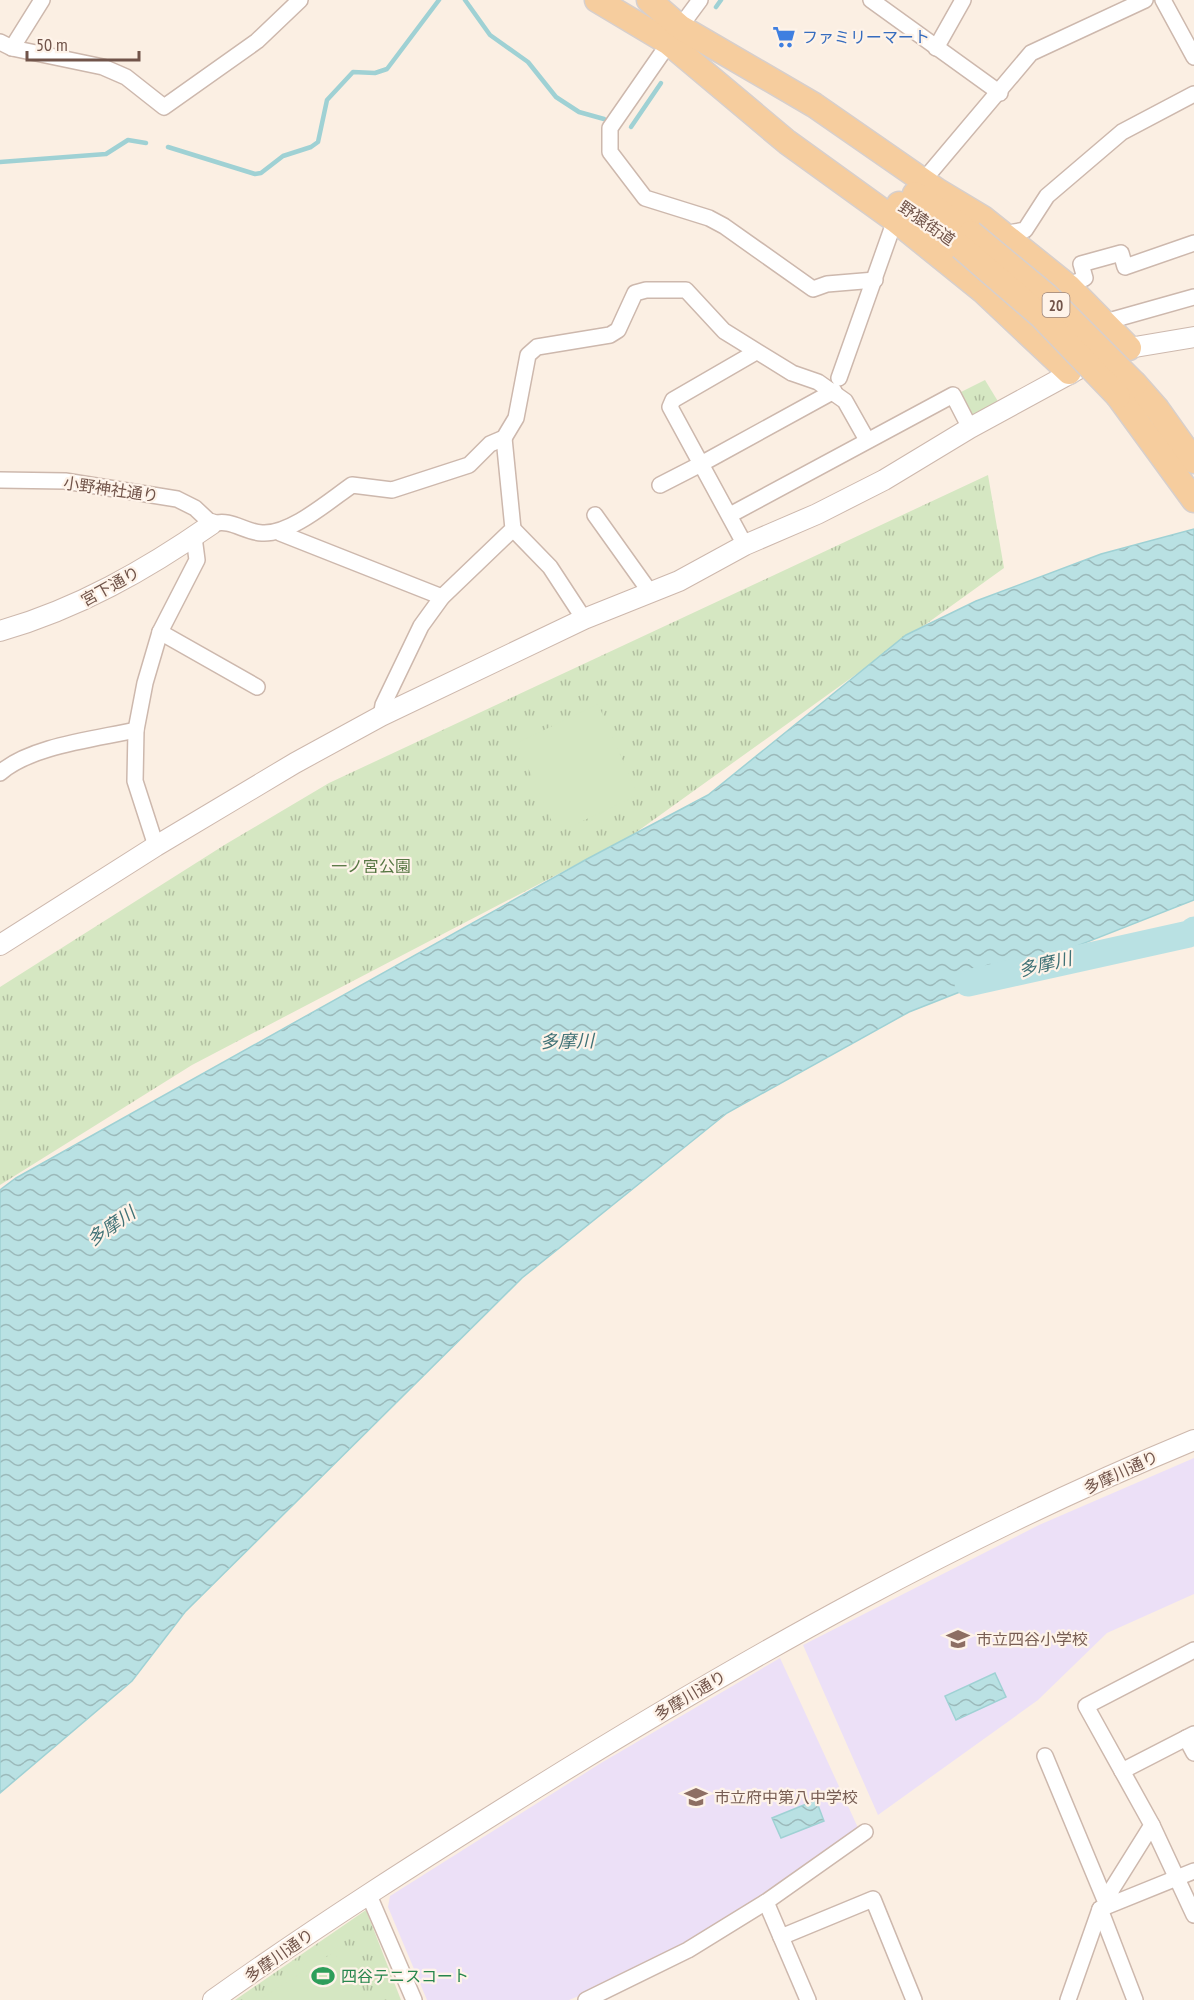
<svg xmlns="http://www.w3.org/2000/svg" width="1194" height="2000" viewBox="0 0 1194 2000" font-family="'PT Sans Narrow','Noto Sans JP',sans-serif">
  <style>
    .education { fill: #ece0f7 }
    .park { fill: url(#park-tufts) }
    .garden { fill: #d5e7c2 }
    .water { fill: url(#water-waves); stroke: #9fd1d4; stroke-width: 1.5 }
    .lines { fill: none; stroke-linecap: round; stroke-linejoin: round }
    .stream { stroke: #9fd1d4; stroke-width: 4.5 }
    .river { stroke: #b9e1e3; stroke-width: 27 }
    .minor-casing { stroke: #cdb8ad; stroke-width: 18 }
    .tertiary-casing { stroke: #cdb8ad; stroke-width: 22 }
    .primary-casing { stroke: #d7cfcc; stroke-width: 27 }
    .minor { stroke: #fff; stroke-width: 15 }
    .tertiary { stroke: #fff; stroke-width: 20 }
    .primary { stroke: #f6cd9e; stroke-width: 24 }
    .primary-bridge-casing { stroke: #d7cfcc; stroke-width: 27; stroke-linecap: butt }
    .primary-bridge { stroke: #f6cd9e; stroke-width: 24 }
    .labels { text-anchor: middle; dominant-baseline: central; stroke-width: 4.5; stroke-linejoin: round; paint-order: stroke }
    .shield { fill: #fef3e9; stroke: #9b847a; stroke-width: 1.5 }
    .shield-label { font-size: 15px; font-weight: bold; fill: #71544a }
    .shop-label { font-size: 16px; fill: #366cbe; stroke: #fef3e9; text-anchor: start }
    .street-label { font-size: 16px; fill: #71544a; stroke: #fef3e9 }
    .park-label { font-size: 16px; fill: #577743; stroke: #fef3e9 }
    .education-label { font-size: 16px; fill: #785e54; stroke: #fef3e9; text-anchor: start }
    .leisure-label { font-size: 16px; fill: #27864d; stroke: #fef3e9; text-anchor: start }
    .water-label { font-size: 18px; font-style: italic; fill: #407276; stroke: #fef3e9 }
  </style>
  <defs>
    <pattern id="park-tufts" width="24" height="20" patternUnits="userSpaceOnUse" patternTransform="scale(1.5)"><rect width="24" height="20" fill="#d5e7c2"/><path d="M3 7l-1-3M5 7V3M7 7l1-3M15 17l-1-3M17 17v-4M19 17l1-3" fill="none" stroke="#b1bea0"/></pattern>
    <pattern id="water-waves" width="16" height="10" patternUnits="userSpaceOnUse" patternTransform="scale(1.5)"><rect width="16" height="10" fill="#b9e1e3"/><path d="M0 5q4-4 8 0t8 0" fill="none" stroke="#9bb9ba"/></pattern>
  </defs>
  <rect width="100%" height="100%" fill="#fbefe3"/>
  <g class="education">
    <polygon points="1194,1458 1194,1594 1107,1633 1038,1700 878,1815 803,1645 1039,1525"/>
    <polygon points="780,1658 859,1830 685,1945 591,1991 569,2000 427,2000 388,1907 390,1896 601,1763"/>
  </g>
  <g class="park">
    <polygon points="985,380 1002,408 973,422 957,394"/>
    <polygon points="988,475 1004,568 631,836 192,1065 0,1185 0,987 226,844 329,783"/>
    <polygon points="366,1910 401,2000 235,2000"/>
  </g>
  <g class="garden">
    <polygon points="598,704 638,795 557,833 517,743"/>
    <polygon points="334,1952 367,2000 259,2000"/>
  </g>
  <g class="water">
    <polygon points="1194,529 1194,900 909,1012 727,1113 522,1278 185,1612 132,1681 0,1793 0,1190 16,1178 587,859 708,795 906,635 976,601 1101,554"/>
    <polygon points="995,1673 1006,1697 956,1720 945,1696"/>
    <polygon points="816,1800 824,1821 781,1838 772,1818"/>
  </g>
  <g class="lines">
    <g class="stream">
      <polyline points="465,0 490,35 528,62 556,97 579,112 604,119"/>
      <polyline points="716,7 721,0"/>
      <polyline points="631,127 661,83"/>
      <polyline points="168,147 255,174 261,173 283,156 311,147 318,142 327,100 353,72 375,73 387,69 439,0"/>
      <polyline points="0,162 106,154 128,140 146,143"/>
    </g>
    <polyline class="river" points="968,983 1189,934 1194,930"/>
    <g class="minor-casing">
      <g id="minor">
        <polyline points="871,0 1000,93"/>
        <polyline points="1163,0 1194,57"/>
        <polyline points="680,27 700,0"/>
        <polyline points="0,42 12,48 103,67 126,77 164,107 257,41 300,0"/>
        <polyline points="669,43 610,128 610,152 645,198 709,218 724,226 813,289 827,284 875,280"/>
        <polyline points="12,48 42,0"/>
        <polyline points="936,48 963,0"/>
        <polyline points="923,181 1031,53 1145,0"/>
        <polyline points="1010,238 1014,232 1025,230 1047,196 1122,132 1194,94"/>
        <polyline points="1068,286 1085,278 1081,264 1121,253 1125,267 1194,243"/>
        <polyline points="1105,322 1194,297"/>
        <polyline points="839,378 895,220"/>
        <path d="M0,480L65,481L177,499L195,508L212,524C232,518 243,532 262,533C290,535 329,501 352,485L392,490L469,465L490,444L504,438L516,418L528,355L537,347L610,335L618,330L635,293L646,290H686L724,331L792,373L818,382L845,401L867,440"/>
        <polyline points="660,485 701,464 670,407 673,400 756,352"/>
        <polyline points="595,515 650,592"/>
        <polyline points="730,515 953,395 970,428"/>
        <polyline points="513,529 550,567 584,619"/>
        <polyline points="280,533 442,597"/>
        <polyline points="745,545 701,464 834,391"/>
        <polyline points="160,632 257,687"/>
        <polyline points="381,716 383,705 421,626 442,597 513,529 504,438"/>
        <path d="M0,773C30,746 96,739 136,730"/>
        <polyline points="156,846 135,781 136,730 145,683 160,632 197,560 194,537"/>
        <polyline points="1186,1738 1194,1753"/>
        <polyline points="1045,1756 1107,1905"/>
        <polyline points="1122,1771 1194,1734"/>
        <polyline points="1152,1825 1194,1915"/>
        <polyline points="368,1893 414,2000"/>
        <polyline points="766,1902 808,2000"/>
        <polyline points="1107,1905 1112,1889 1152,1825 1086,1706 1194,1650"/>
        <polyline points="1100,1909 1135,2000"/>
        <polyline points="781,1937 873,1899 914,2000"/>
        <polyline points="586,2000 688,1950 766,1902 865,1832"/>
        <polyline points="1068,2000 1100,1909 1194,1871"/>
      </g>
    </g>
    <g class="tertiary-casing">
      <g id="tertiary">
        <polyline points="1115,354 1129,348 1194,337"/>
        <path d="M0,631C77,609 146,570 212,524"/>
        <polyline points="0,945 156,846 295,763 381,716 584,619 679,581 745,545 817,514 884,480 970,428 1082,367"/>
        <path d="M213,2000C318,1925 427,1856 536,1788C747,1657 964,1535 1194,1440"/>
      </g>
    </g>
    <g class="primary-casing">
      <g id="primary">
        <polyline points="597,0 669,43 787,142 895,220 983,291 1069,372"/>
        <polyline points="649,0 680,27 814,105 938,191 983,218 1068,286 1129,348"/>
        <polyline points="915,194 971,233"/>
        <polyline points="899,204 961,247"/>
        <polyline points="1135,384 1157,409 1194,461"/>
        <polyline points="1118,396 1194,500"/>
      </g>
    </g>
    <use href="#minor" class="minor"/>
    <use href="#tertiary" class="tertiary"/>
    <use href="#primary" class="primary"/>
    <g class="primary-bridge-casing">
      <g id="primary-bridge">
        <polyline points="971,233 1047,296 1135,384"/>
        <polyline points="961,247 1041,316 1118,396"/>
      </g>
    </g>
    <use href="#primary-bridge" class="primary-bridge"/>
  </g>
  <defs>
    <g id="supermarket-bare" transform="scale(1.8)"><path d="M-6-5.5h2.5l.6 2H6L4.5 2H-2.5L-4.4-4H-6ZM-1.5 3.2a1.3 1.3 0 1 0 .1 0ZM3 3.2a1.3 1.3 0 1 0 .1 0Z" fill="#3f7fe0" stroke="#fef3e9" stroke-width="2.5" paint-order="stroke"/></g>
    <g id="school-bare" transform="scale(1.8)"><path d="M0-5L7-2L0 1L-7-2ZM-4 1L0 2.5L4 1V4Q0 6-4 4Z" fill="#8d6e63" stroke="#fef3e9" stroke-width="2.5" paint-order="stroke"/></g>
    <g id="stadium-bare" transform="scale(1.8)"><path d="M0-5a6.5 5 0 1 0 0 10a6.5 5 0 1 0 0-10ZM-3.5-1.8h7v3.6h-7Z" fill="#2e9e5b" stroke="#fef3e9" stroke-width="2.5" paint-order="stroke"/></g>
  </defs>
  <g fill-rule="evenodd">
    <use href="#supermarket-bare" x="784" y="37"/>
    <use href="#school-bare" x="958" y="1639"/>
    <use href="#school-bare" x="696" y="1797"/>
    <use href="#stadium-bare" x="323" y="1976"/>
  </g>
  <g class="labels">
    <rect class="shield" x="1042.5" y="293" width="27" height="24" rx="4.5"/>
    <g class="shield-label">
      <text x="1056" y="305">20</text>
    </g>
    <g class="shop-label">
      <text x="802" y="37">ファミリーマート</text>
    </g>
    <g class="street-label">
      <text transform="translate(927 223) rotate(35)">野猿街道</text>
      <text transform="translate(111 489) rotate(8)">小野神社通り</text>
      <text transform="translate(110 586) rotate(-29)">宮下通り</text>
      <text transform="translate(1121 1472) rotate(-25)">多摩川通り</text>
      <text transform="translate(690 1695) rotate(-31)">多摩川通り</text>
      <text transform="translate(279 1955) rotate(-35)">多摩川通り</text>
    </g>
    <g class="park-label">
      <text x="371" y="866">一ノ宮公園</text>
    </g>
    <g class="education-label">
      <text x="976" y="1639">市立四谷小学校</text>
      <text x="714" y="1797">市立府中第八中学校</text>
    </g>
    <g class="leisure-label">
      <text x="341" y="1976">四谷テニスコート</text>
    </g>
    <g class="water-label">
      <text transform="translate(1045 964) rotate(-13)">多摩川</text>
      <text transform="translate(567 1041) rotate(-1)">多摩川</text>
      <text transform="translate(111 1226) rotate(-35)">多摩川</text>
    </g>
  </g>
  <path d="M27 51v9h112v-9" fill="none" stroke="#71544a" stroke-width="3"/>
  <text x="36" y="51" font-size="18" fill="#71544a" stroke="#fef3e9" stroke-width="4.5" paint-order="stroke">50 m</text>
</svg>
